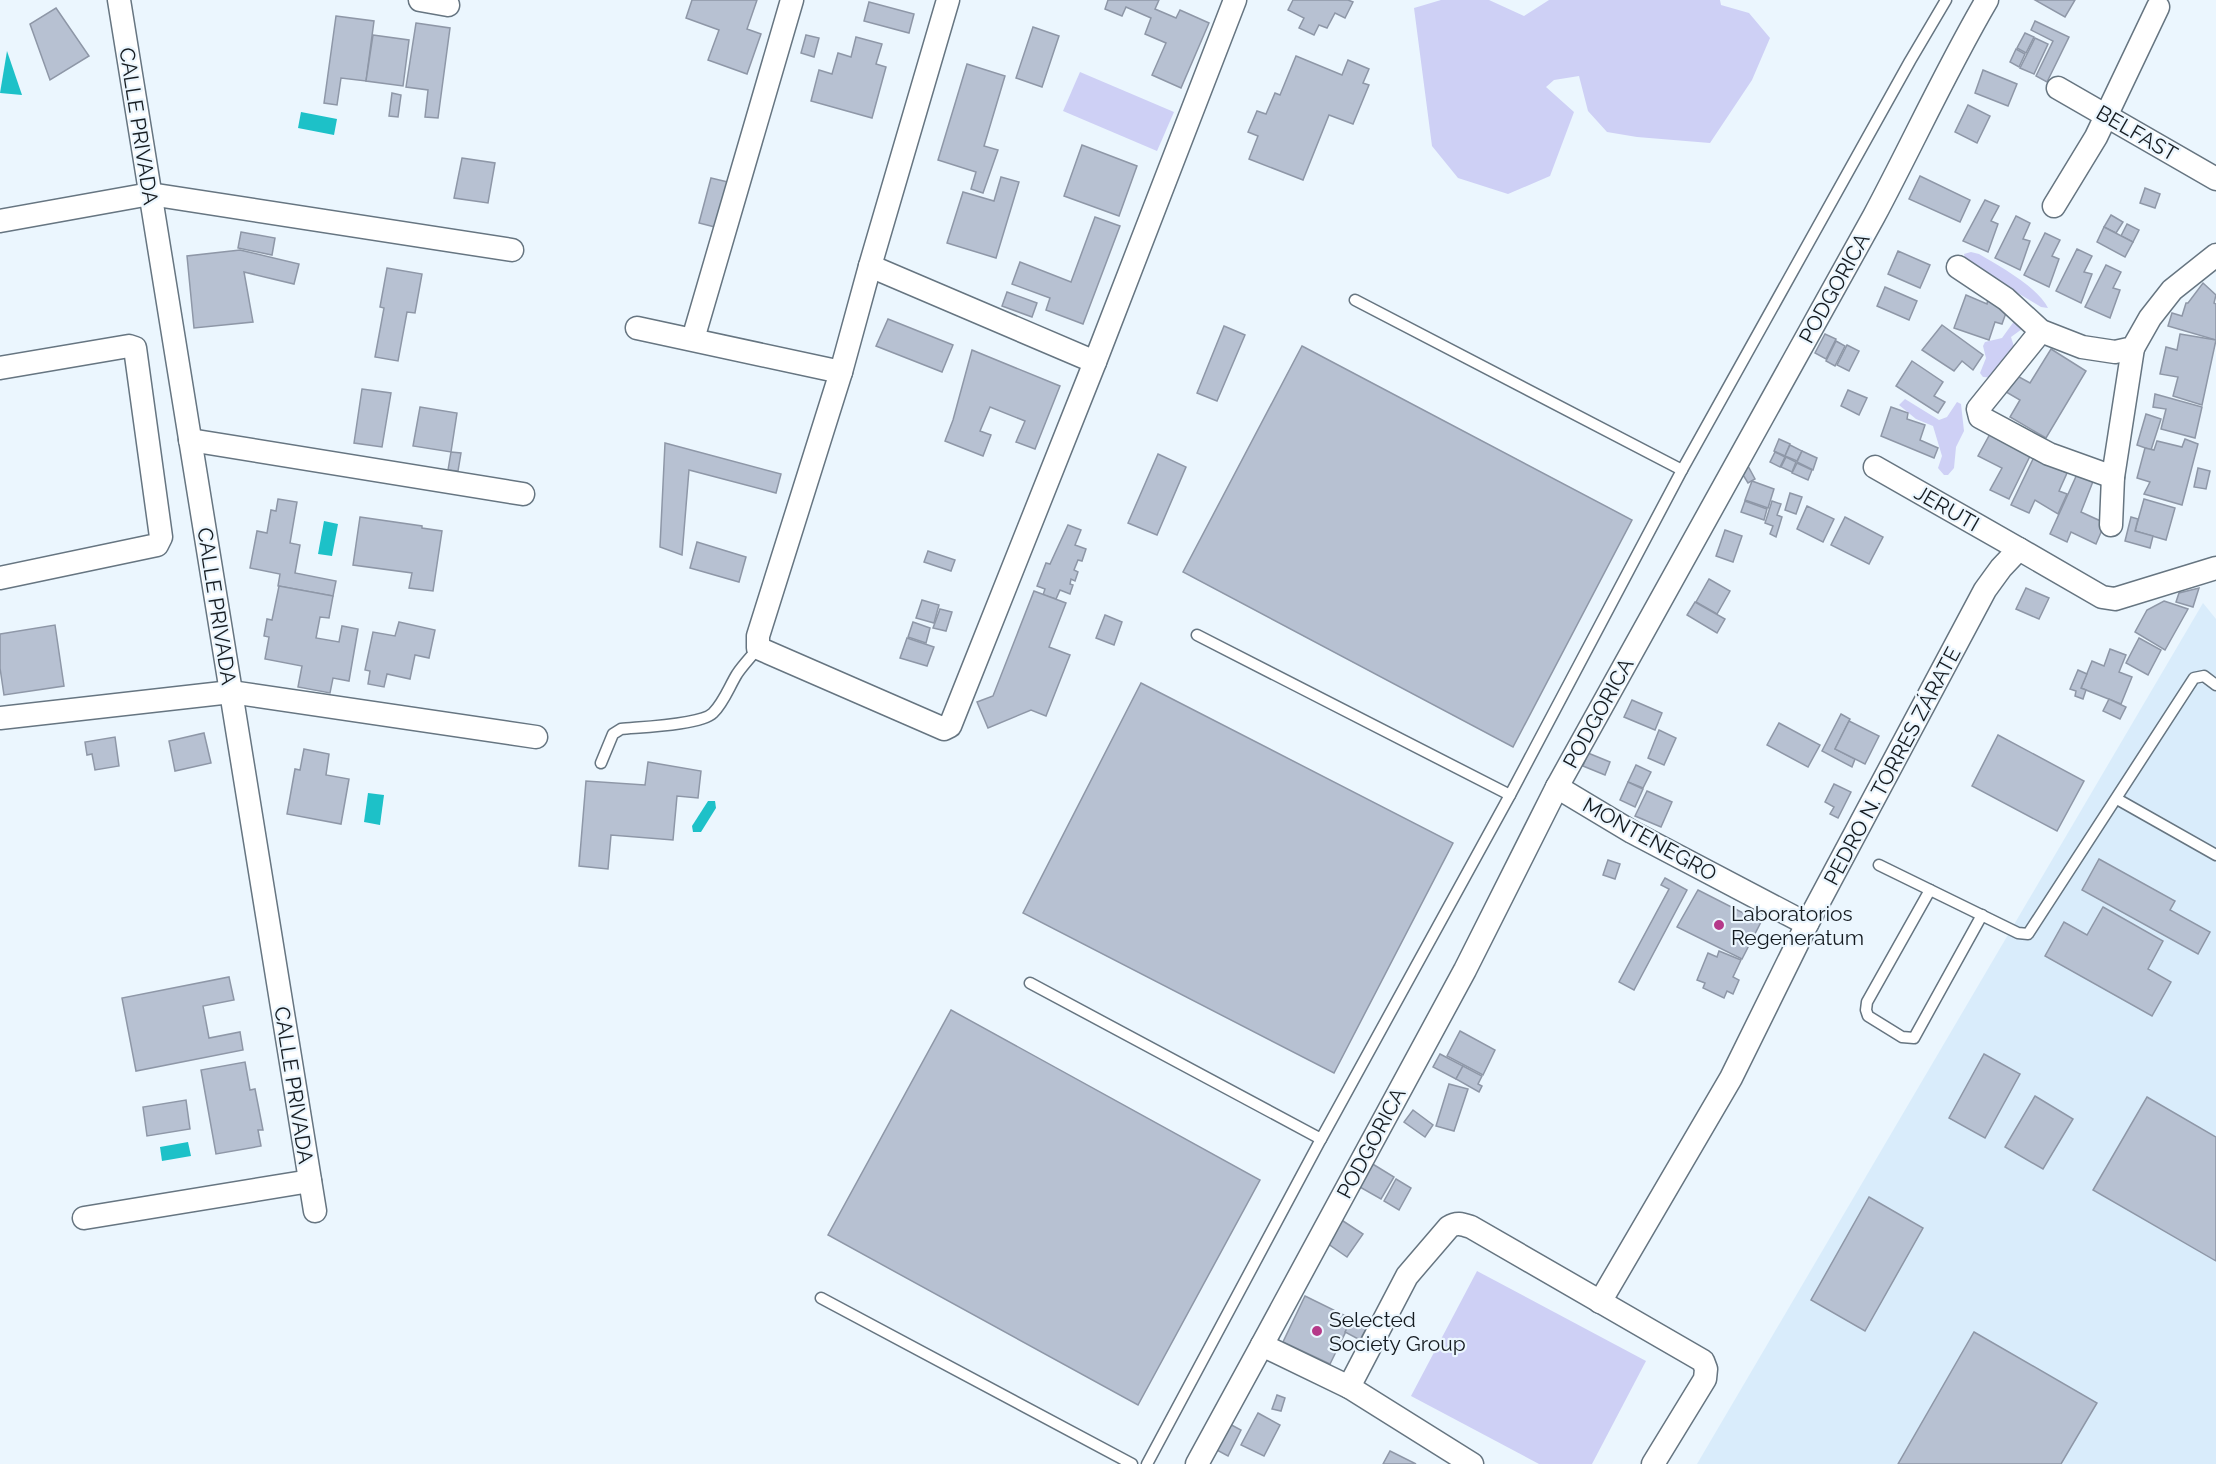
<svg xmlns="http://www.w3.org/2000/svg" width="2216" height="1464" viewBox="0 0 2216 1464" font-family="Raleway,sans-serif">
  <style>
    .built { fill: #d9ecfb }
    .green { fill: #ced0f5 }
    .water { fill: #1dc1c8 }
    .building { fill: #b7c1d2; stroke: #8e97a7; stroke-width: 1.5 }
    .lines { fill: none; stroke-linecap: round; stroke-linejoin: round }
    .lane-casing { stroke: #667581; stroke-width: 13 }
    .street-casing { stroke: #667581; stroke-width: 25 }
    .lane { stroke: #fff; stroke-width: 10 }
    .street { stroke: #fff; stroke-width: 22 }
    .poi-dot { fill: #b53989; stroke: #ebf6fe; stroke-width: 2 }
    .labels { text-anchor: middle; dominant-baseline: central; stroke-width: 4.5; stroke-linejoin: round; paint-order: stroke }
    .street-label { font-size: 21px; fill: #151b20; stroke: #ebf6fe }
    .poi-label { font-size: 21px; fill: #151b20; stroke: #ebf6fe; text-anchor: start }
  </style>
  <rect width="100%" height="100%" fill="#ebf6fe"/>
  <polygon class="built" points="2203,603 2216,619 2216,1464 1697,1464"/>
  <g class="green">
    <polygon points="1441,0 1489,0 1524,16 1549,0 1720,0 1721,5 1749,13 1770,38 1752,80 1710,143 1637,137 1607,132 1588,111 1579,76 1554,80 1546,87 1574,112 1550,176 1508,194 1458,178 1432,146 1414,8"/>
    <polygon points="1080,72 1174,112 1157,151 1063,111"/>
    <path d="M1971,252L1979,254C1999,266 2038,287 2048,308L2041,307L1966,262L1964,254Z"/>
    <polygon points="2015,320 2022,329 2011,337 2015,350 1997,378 1983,377 1980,373 1986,358 1983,346 1985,342 2002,338"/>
    <polygon points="1905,399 1939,420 1947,417 1957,402 1961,404 1964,431 1956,447 1954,468 1948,475 1944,475 1938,468 1942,456 1933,426 1916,419 1899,405"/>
    <polygon points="1477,1271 1646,1361 1592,1464 1539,1464 1411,1396"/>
  </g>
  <g class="water">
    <polygon points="7,51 22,95 0,93"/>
    <polygon points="301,112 337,119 334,135 298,128"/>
    <polygon points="324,521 338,524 332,556 318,554"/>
    <polygon points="368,793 384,795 380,825 364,822"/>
    <polygon points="708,801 715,801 716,808 701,832 693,832 692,826"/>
    <polygon points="188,1142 191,1156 162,1161 160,1147"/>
  </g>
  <g class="building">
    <polygon points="692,0 757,0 747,29 761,34 747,74 708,60 719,30 686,18"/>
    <polygon points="1108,0 1159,0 1155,9 1176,18 1180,10 1209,23 1181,88 1152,75 1166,43 1145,34 1151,18 1126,7 1122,16 1105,9"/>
    <polygon points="1293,0 1348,0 1353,2 1345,18 1335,13 1327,28 1319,25 1314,35 1299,28 1304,18 1288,10"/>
    <polygon points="2035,0 2075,0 2065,17"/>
    <polygon points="869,2 914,14 909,33 864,21"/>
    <polygon points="56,8 89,56 50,80 30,24"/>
    <polygon points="336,16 374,21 366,81 341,78 337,105 324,103"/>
    <polygon points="2035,21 2069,37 2047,82 2036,76 2053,41 2031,30"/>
    <polygon points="416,23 450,28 438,118 425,117 428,90 406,87"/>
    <polygon points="1033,27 1059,36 1042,87 1016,78"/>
    <polygon points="2025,33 2034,37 2026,53 2017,48"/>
    <polygon points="373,35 409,40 403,86 366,81"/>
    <polygon points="806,35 819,38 814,57 801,53"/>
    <polygon points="856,37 882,44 876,64 886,67 872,118 811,101 819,70 832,74 838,53 851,57"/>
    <polygon points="2035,38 2048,44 2034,74 2020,68"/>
    <polygon points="2016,49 2025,54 2019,67 2010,62"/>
    <polygon points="1296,56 1342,75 1348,60 1369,69 1363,83 1369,85 1353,124 1329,115 1303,180 1249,159 1258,136 1248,132 1257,111 1266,114 1275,93 1280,95"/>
    <polygon points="967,64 1005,76 984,146 998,150 983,193 971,189 976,172 938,160"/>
    <polygon points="1983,70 2017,84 2008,106 1975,93"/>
    <polygon points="392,93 401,95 398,117 389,116"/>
    <polygon points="1968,105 1990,116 1977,143 1955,132"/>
    <polygon points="1082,145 1137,166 1119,216 1064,196"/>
    <polygon points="462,158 495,163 488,203 454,198"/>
    <polygon points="1920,176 1970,200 1960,222 1909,199"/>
    <polygon points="1001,177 1019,182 996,258 947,243 963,192 994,201"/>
    <polygon points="711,178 728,182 715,227 699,223"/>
    <polygon points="2145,188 2160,194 2155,208 2140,203"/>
    <polygon points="1985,200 1999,206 1991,221 1998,224 1988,252 1963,241"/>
    <polygon points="2111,215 2123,222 2116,233 2104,227"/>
    <polygon points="2016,216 2030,223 2023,239 2030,241 2020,270 1995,258"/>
    <polygon points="1095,217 1120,226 1083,324 1046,310 1050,298 1012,284 1020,262 1071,282"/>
    <polygon points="2127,224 2139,230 2133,242 2121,236"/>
    <polygon points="2104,227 2133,242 2125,257 2097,242"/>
    <polygon points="241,232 275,238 272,255 238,248"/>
    <polygon points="2045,233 2060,240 2052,256 2059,259 2049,287 2024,275"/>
    <polygon points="2077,249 2092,256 2084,272 2092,274 2081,303 2056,291"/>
    <polygon points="240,250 299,264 294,284 244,272 253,322 194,328 187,256"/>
    <polygon points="1898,251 1930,265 1920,288 1888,274"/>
    <polygon points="2106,265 2121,272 2113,288 2120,290 2110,318 2085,307"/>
    <polygon points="387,268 422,274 415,313 407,312 398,361 375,357 384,308 380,307"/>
    <polygon points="2203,283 2216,295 2214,303 2216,304 2216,340 2168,326 2172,313 2182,316 2186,303 2188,303"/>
    <polygon points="1885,287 1917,301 1909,320 1877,306"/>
    <polygon points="1007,292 1037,303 1032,317 1002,306"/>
    <polygon points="1966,295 1987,304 1988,298 2007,310 2002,324 1995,322 1989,340 1954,328"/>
    <polygon points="888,319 953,345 942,372 876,346"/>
    <polygon points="1942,325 1983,355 1973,370 1962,361 1954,371 1922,350"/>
    <polygon points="1224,326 1245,335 1217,401 1197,393"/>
    <polygon points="1825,334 1836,339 1826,359 1815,353"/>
    <polygon points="2180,334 2216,340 2202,405 2173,396 2178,377 2160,374 2166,347 2177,350"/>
    <polygon points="1836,341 1845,346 1835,366 1826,361"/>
    <polygon points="1847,345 1859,351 1849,371 1837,365"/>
    <polygon points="1302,346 1632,520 1513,747 1183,572"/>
    <polygon points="2051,349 2086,371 2046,438 2010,417 2020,400 2001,389 2012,373 2030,383"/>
    <polygon points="972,350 1060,386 1035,449 1016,442 1025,421 990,407 980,431 991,435 983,456 945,441 953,420"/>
    <polygon points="1912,361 1943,382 1934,396 1945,402 1938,413 1896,386"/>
    <polygon points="362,389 391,393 382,447 354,443"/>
    <polygon points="1848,390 1867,398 1859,415 1841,406"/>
    <polygon points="2155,394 2202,407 2195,438 2161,429 2166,409 2153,407"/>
    <polygon points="420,407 457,413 451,452 413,446"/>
    <polygon points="1891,407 1908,413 1907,419 1925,425 1920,440 1938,448 1934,458 1881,436"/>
    <polygon points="2146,414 2161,419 2151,450 2137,445"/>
    <polygon points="1990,434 2031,454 2009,499 1990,490 2002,468 1978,456"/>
    <polygon points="1779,439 1790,444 1785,456 1774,451"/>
    <polygon points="2185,439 2198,444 2182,505 2144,494 2150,482 2137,478 2145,448 2154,450 2157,441 2182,447"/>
    <polygon points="665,443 781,474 776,493 689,470 682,555 660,547"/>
    <polygon points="1790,445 1802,451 1797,461 1785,456"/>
    <polygon points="1802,451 1817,458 1813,470 1797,462"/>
    <polygon points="451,452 461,453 458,471 448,470"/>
    <polygon points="1775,452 1785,457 1780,467 1770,462"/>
    <polygon points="1158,454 1186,467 1157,535 1128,523"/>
    <polygon points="1786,457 1796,462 1792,472 1781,467"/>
    <polygon points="2034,457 2067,473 2059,491 2067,494 2058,514 2035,500 2029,513 2011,505"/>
    <polygon points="1797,463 1812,470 1808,480 1792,473"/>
    <polygon points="1748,466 1755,479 1748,483 1740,470"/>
    <polygon points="2198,468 2210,471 2206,489 2194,487"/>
    <polygon points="2078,472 2094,479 2081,512 2105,523 2096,544 2071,532 2067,542 2050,534"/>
    <polygon points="1752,481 1774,489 1768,508 1745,500"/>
    <polygon points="1790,493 1802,497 1796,514 1785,510"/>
    <polygon points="278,499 297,502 290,543 300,545 295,573 336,581 333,596 278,586 280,574 250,568 257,531 267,533 271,510 276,511"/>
    <polygon points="2144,499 2175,508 2166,540 2135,531"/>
    <polygon points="1745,501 1767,509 1764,520 1741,512"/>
    <polygon points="1772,501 1781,504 1777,515 1782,517 1776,537 1770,534 1773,526 1765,523"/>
    <polygon points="1807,506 1834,519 1823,542 1797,529"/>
    <polygon points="360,517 422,526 422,528 442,531 433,591 409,588 412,573 353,565"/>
    <polygon points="1845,517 1883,537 1869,564 1831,545"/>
    <polygon points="2131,517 2138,519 2135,531 2153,536 2150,548 2125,541"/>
    <polygon points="1068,525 1081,530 1075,545 1086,549 1082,561 1078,560 1074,570 1078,572 1075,581 1071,579 1070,584 1073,585 1070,594 1060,590 1056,599 1043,595 1045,589 1037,586 1046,563 1050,564"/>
    <polygon points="1725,530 1742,536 1733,562 1716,556"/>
    <polygon points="697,542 746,557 739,582 690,568"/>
    <polygon points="928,551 955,560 951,571 924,562"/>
    <polygon points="1709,579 1730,591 1717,614 1696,602"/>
    <polygon points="279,586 333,596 329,618 320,617 316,638 339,642 342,626 358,629 349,681 333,678 330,693 298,687 302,666 265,659 269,637 264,636 267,619 272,620"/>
    <polygon points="2026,588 2049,598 2039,619 2016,609"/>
    <polygon points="2199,588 2193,607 2176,602 2179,593"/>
    <polygon points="1034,591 1066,603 1049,647 1070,655 1046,716 1031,710 988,728 977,702 993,696"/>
    <polygon points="922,600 939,605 934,623 916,618"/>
    <polygon points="2164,601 2188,609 2165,650 2135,632 2147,610"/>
    <polygon points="1695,602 1725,619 1717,633 1687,615"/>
    <polygon points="940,609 952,612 946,631 933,628"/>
    <polygon points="1105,615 1122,622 1114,645 1096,638"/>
    <polygon points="399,622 435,630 429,658 415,655 410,679 387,674 384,687 368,684 370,671 365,670 373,632 395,636"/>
    <polygon points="913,622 930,628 926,643 908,637"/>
    <polygon points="55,625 64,686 4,695 0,668 0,634"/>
    <polygon points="907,638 934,647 927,666 900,658"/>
    <polygon points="2139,638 2161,650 2148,675 2126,663"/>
    <polygon points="2110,649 2126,655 2119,672 2132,677 2121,704 2081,688 2092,661 2104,666"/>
    <polygon points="2078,670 2087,674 2081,688 2086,690 2083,699 2075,696 2076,691 2070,689"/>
    <polygon points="1141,683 1453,843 1334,1073 1023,913"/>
    <polygon points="2109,699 2126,707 2120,719 2103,711"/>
    <polygon points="1632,700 1662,713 1655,730 1624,717"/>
    <polygon points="1841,714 1850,719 1835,749 1855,759 1852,767 1822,751"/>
    <polygon points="1849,721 1879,736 1865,764 1835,749"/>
    <polygon points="1779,723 1820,745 1808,767 1767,745"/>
    <polygon points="1659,730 1676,738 1664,765 1648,758"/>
    <polygon points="204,733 211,763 175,771 169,741"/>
    <polygon points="1998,735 2084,781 2057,831 1972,786"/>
    <polygon points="115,737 119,766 95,770 92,754 87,755 85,742"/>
    <polygon points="304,749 329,754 326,775 349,779 341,824 287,814 295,769 300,770"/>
    <polygon points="1588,753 1610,762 1605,775 1583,766"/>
    <polygon points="648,762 701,771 698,798 677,796 673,840 611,835 608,869 579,866 586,781 645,785"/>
    <polygon points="1636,765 1651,772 1643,788 1628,782"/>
    <polygon points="1628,782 1643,789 1635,807 1620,800"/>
    <polygon points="1834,784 1851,792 1838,818 1830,814 1834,807 1825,802"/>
    <polygon points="1647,791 1672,802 1661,827 1635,816"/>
    <polygon points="2099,859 2175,901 2170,910 2210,932 2198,954 2082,890"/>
    <polygon points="1608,860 1620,864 1615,879 1603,875"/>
    <polygon points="1665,878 1687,890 1634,990 1619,982 1669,889 1661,885"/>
    <polygon points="1698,890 1761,922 1742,959 1677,927"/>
    <polygon points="2103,907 2163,941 2148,969 2171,982 2152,1016 2045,956 2064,922 2087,935"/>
    <polygon points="1719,951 1741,960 1733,977 1739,980 1733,994 1727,991 1724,998 1703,988 1705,983 1697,980 1708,953 1717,957"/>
    <polygon points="229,977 234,1000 203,1006 209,1038 240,1032 243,1050 136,1071 122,998"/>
    <polygon points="951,1010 1260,1180 1138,1405 828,1235"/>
    <polygon points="1460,1031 1495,1050 1483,1075 1447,1056"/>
    <polygon points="1440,1054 1463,1066 1456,1079 1433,1067"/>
    <polygon points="1984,1054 2020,1074 1985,1138 1949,1118"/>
    <polygon points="245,1062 250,1090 255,1089 263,1130 258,1130 261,1146 216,1154 201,1070"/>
    <polygon points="1463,1066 1482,1076 1478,1084 1482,1086 1479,1092 1456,1079"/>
    <polygon points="1449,1084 1468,1089 1454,1131 1436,1126"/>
    <polygon points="2035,1096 2073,1119 2043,1169 2005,1147"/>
    <polygon points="2147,1097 2216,1137 2216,1261 2093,1190"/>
    <polygon points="186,1100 190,1129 147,1136 143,1107"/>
    <polygon points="1413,1110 1433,1125 1425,1137 1404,1122"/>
    <polygon points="1371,1163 1394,1177 1381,1199 1358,1186"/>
    <polygon points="1396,1179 1411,1188 1399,1210 1384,1201"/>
    <polygon points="1869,1197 1923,1228 1865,1331 1811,1300"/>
    <polygon points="1340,1219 1363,1234 1347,1257 1324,1241"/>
    <polygon points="1305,1296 1352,1319 1330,1364 1283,1342"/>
    <polygon points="1352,1319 1367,1327 1360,1340 1345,1332"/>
    <polygon points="1974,1332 2097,1403 2061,1464 1898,1464"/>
    <polygon points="1277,1395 1285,1398 1281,1411 1272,1409"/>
    <polygon points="1258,1413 1280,1425 1264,1456 1241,1445"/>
    <polygon points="1226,1422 1241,1430 1228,1456 1213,1448"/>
    <polygon points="1390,1451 1416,1464 1383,1464"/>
  </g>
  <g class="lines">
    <g class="lane-casing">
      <g id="lane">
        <polyline points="1355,300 1682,470"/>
        <polyline points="1197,635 1510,795"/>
        <path d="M601,763L613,734L621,729C640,727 701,725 713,713C724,702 729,687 737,674C743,665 751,657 758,648"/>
        <polyline points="2117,799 2216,855"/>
        <polyline points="1879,865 2018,933 2028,934 2194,678 2204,676 2216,685"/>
        <polyline points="1930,890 1867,1002 1866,1010 1868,1016 1902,1037 1914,1038 1982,915"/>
        <polyline points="1030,983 1321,1139 1510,795 1682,470 1910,61 1946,0"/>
        <polyline points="821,1298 1132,1464"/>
        <polyline points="1147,1464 1321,1139"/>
      </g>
    </g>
    <g class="street-casing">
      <g id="street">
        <polyline points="119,0 315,1211"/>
        <polyline points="420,0 448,5"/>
        <polyline points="948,0 870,266 841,372 758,636 758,648 944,729 950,726 1095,362 1235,0"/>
        <polyline points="2058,88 2216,179"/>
        <polyline points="2054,206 2096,137 2158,7"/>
        <polyline points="0,221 150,194 512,250"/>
        <polyline points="870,266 1095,362"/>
        <polyline points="1958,267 2006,299 2041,331 2082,347 2115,352 2133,348 2150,318 2172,290 2216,255"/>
        <polyline points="637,328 841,372"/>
        <polyline points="2041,331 1978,409 1980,417 2049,454 2113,477"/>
        <polyline points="693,339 792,0"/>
        <polyline points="0,368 129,346 135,348 161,537 157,545 0,578"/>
        <polyline points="190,440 523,494"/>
        <polyline points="1875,467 2019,549"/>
        <polyline points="2111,525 2113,477 2133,348"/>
        <polyline points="0,718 231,692 536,737"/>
        <polyline points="1557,787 1632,832 1807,924"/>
        <polyline points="84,1218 310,1181"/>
        <polyline points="1600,1302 1731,1078 1807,924 1985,590 2001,568 2019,549 2102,597 2115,599 2216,568"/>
        <path d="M1349,1387L1262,1345L1465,970L1557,787L1874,216C1912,145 1946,70 1987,0"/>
        <polyline points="1197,1464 1262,1345"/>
        <path d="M1472,1464L1349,1387L1407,1276L1449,1227C1457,1222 1462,1224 1471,1227L1703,1361L1706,1369L1705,1379L1653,1464"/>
      </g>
    </g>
    <use href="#lane" class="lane"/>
    <use href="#street" class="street"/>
  </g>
  <g class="poi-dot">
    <circle cx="1719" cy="925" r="6"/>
    <circle cx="1317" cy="1331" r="6"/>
  </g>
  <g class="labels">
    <g class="street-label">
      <text transform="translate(139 126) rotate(81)">CALLE PRIVADA</text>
      <text transform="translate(2137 133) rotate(30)">BELFAST</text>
      <text transform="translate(1834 288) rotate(-61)">PODGORICA</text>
      <text transform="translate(1947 508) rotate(30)">JERUTI</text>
      <text transform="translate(217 606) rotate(81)">CALLE PRIVADA</text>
      <text transform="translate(1598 713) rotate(-61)">PODGORICA</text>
      <text transform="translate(1892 766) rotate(-62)">PEDRO N. TORRES ZÁRATE</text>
      <text transform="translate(1650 839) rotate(29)">MONTENEGRO</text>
      <text transform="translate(294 1085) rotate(81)">CALLE PRIVADA</text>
      <text transform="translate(1371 1143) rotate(-62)">PODGORICA</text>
    </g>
    <g class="poi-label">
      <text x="1731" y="913">Laboratorios<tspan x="1731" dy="24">Regeneratum</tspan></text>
      <text x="1329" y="1319">Selected<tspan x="1329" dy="24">Society Group</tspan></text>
    </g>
  </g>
</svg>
